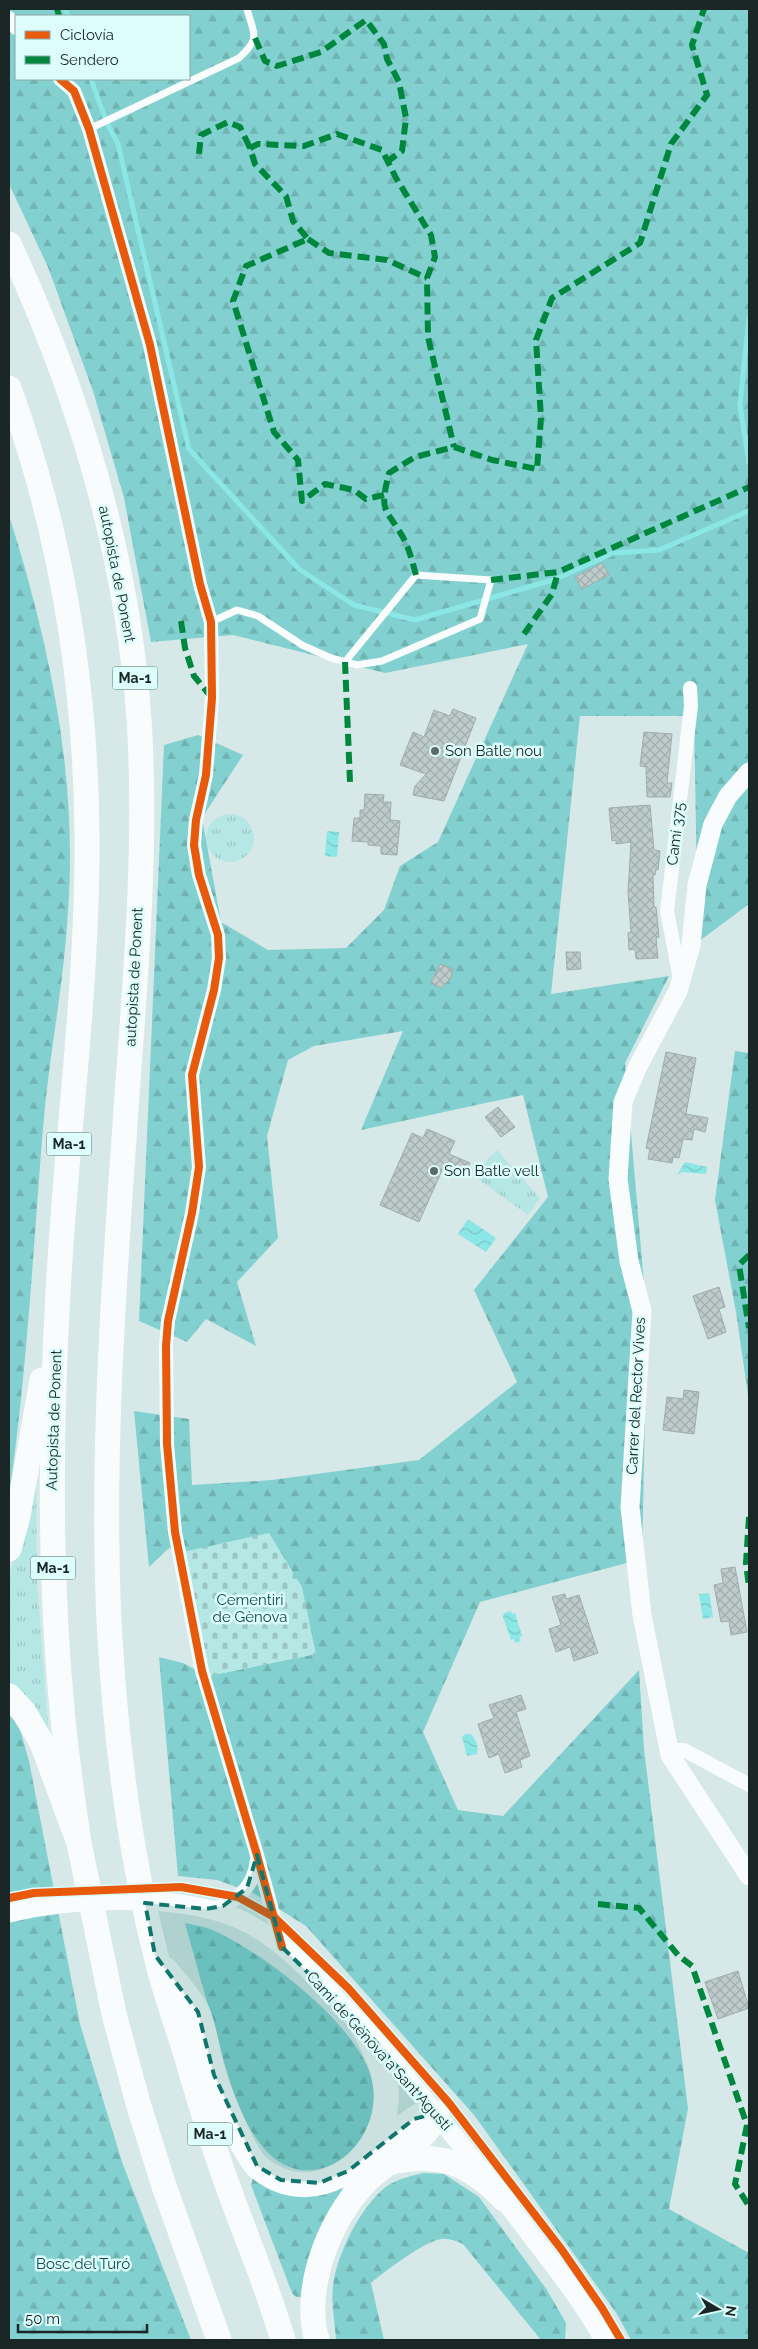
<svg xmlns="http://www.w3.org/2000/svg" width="758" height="2349" viewBox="0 0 758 2349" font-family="Raleway,sans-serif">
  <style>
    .grass { fill: url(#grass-tufts) }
    .forest { fill: url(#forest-firs); fill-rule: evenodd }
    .cemetery { fill: url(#cemetery-stones) }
    .water { fill: url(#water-waves) }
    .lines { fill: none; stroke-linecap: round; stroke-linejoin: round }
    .stream { stroke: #8be7e5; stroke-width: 5 }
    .building { fill: url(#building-cross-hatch); stroke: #9facac }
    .lane { stroke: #f9fcfc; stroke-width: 7 }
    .street { stroke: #f9fcfc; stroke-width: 14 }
    .secondary { stroke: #f9fcfc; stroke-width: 19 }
    .highway { stroke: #f9fcfc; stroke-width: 25 }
    .quiet { stroke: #00873e; stroke-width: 6; stroke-dasharray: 12 6; stroke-linecap: butt }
    .cycleway-casing { stroke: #dcfdfc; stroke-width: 11 }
    .cycleway { stroke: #e8590c; stroke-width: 8 }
    .marked { fill: #0f766e; fill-opacity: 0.2; stroke: #0f766e; stroke-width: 4; stroke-dasharray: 10 6; stroke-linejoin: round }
    .poi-dot { fill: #5c6b6a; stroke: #dcfdfc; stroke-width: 2 }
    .labels { text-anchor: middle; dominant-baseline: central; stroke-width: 5; stroke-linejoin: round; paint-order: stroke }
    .shield { fill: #dcfdfc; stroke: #546766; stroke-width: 1 }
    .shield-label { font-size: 14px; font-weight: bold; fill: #1a2726 }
    .street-label { font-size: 15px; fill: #1a2726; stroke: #dcfdfc }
    .poi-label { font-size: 15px; fill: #1a2726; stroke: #dcfdfc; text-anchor: start }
    .park-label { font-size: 15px; fill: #114948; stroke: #dcfdfc }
  </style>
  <defs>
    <pattern id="grass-tufts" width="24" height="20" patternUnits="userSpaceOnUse" patternTransform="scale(1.25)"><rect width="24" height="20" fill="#b5e7e5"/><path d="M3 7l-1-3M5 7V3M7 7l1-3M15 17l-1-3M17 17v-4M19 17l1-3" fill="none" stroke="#9bc6c4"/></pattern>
    <pattern id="forest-firs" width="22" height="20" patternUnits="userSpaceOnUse" patternTransform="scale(1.25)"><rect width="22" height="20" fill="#82d1d0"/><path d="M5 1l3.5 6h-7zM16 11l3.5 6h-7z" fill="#70b3b2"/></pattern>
    <pattern id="cemetery-stones" width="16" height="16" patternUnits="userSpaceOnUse" patternTransform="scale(1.25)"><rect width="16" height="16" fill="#b5e7e5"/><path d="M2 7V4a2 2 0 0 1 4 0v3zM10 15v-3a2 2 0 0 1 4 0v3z" fill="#9bc6c4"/></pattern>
    <pattern id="water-waves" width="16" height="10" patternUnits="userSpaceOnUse" patternTransform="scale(1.25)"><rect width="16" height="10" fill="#8be7e5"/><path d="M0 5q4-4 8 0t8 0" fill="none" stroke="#77c6c4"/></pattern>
    <pattern id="building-cross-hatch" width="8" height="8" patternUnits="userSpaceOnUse" patternTransform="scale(1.25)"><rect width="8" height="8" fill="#bdcbcb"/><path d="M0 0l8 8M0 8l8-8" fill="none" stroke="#a2aeae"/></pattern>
  </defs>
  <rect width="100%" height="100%" fill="#d7e8e8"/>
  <g class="grass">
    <circle cx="230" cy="838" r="24"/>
    <polygon points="497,1150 540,1198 528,1215 473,1175"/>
    <polygon points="36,1464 37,1581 49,1738 9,1684 9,1573 22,1539"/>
  </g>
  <g class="forest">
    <path d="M9,9H749V904L698,942L694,716H580L551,994L669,976L625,1063L647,1319L642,1559L480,1602L423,1732L458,1810L503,1816L639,1670L644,1749L688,2109L669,2209L749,2253V2340H631L617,2314L474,2115L306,1926L253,1893L217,1880L178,1876L159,1657L183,1663L208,1676L315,1654L183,1552L169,1548L149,1567L134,1411L189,1419L192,1485L272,1480L419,1460L517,1382L474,1290L548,1197L523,1095L361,1130L403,1031L314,1046L288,1060L267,1136L278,1238L237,1282L256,1346L206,1319L187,1342L139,1321L164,745L198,735L243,755L202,818L221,922L268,950L346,948L384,910L400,866L438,842L528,644L385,673L233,635L151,642L124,498L93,391L48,267L9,184ZM16,16H189V79H16Z"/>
    <path d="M9,515C49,643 78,775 68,911C64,984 49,1055 43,1128C33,1250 27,1373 9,1495Z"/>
    <polygon points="735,1051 749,1053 749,1402 736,1312 715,1200"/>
    <polygon points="9,1714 20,1729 29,1761 80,2024 122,2162 191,2340 9,2340"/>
    <path d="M185,1923C193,1925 202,1926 210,1929C262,1951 363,2028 373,2084C385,2146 309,2204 263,2147C236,2115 227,2071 216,2032C205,1996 195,1959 185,1923Z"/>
    <path d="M423,2173L444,2174L479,2197L547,2290L566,2323L565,2339L541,2340L463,2244C454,2240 446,2237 437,2240C420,2245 385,2271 371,2283L384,2340H336C335,2323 331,2303 333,2286C337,2253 361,2206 387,2186C398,2179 411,2176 423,2173Z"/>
    <polygon points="253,2178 340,2186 345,2192 301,2297 296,2297 292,2293 251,2185"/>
  </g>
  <polygon class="cemetery" points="269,1533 302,1587 316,1654 209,1676 183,1552"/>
  <g class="water">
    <polygon points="327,831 339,832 337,857 325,856"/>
    <polygon points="685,1162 707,1167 706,1174 682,1172 677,1175"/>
    <polygon points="468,1219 496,1238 486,1252 458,1234"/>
    <polygon points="709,1593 713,1617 703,1619 699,1594"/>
    <polygon points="511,1611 512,1614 515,1613 522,1636 519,1637 521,1641 515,1643 514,1639 511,1640 503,1617 504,1613"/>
    <path d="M466,1734H471C476,1740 479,1746 477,1754L467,1756L462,1737Z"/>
  </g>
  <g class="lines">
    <g class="stream">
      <polyline points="65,9 68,16"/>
      <polyline points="91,79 106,121 118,144 189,449 299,569 354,605 415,620 556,579 613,553 659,550 749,511"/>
      <polyline points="749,317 740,405 749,463"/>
    </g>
  </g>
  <g class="building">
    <polygon points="602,563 609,575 582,589 575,577"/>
    <polygon points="453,709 476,718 444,801 413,795 415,786 426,774 400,765 413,732 424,737 434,710 450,716"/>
    <polygon points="644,732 672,734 667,783 672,783 670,797 647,797 646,767 640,766"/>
    <polygon points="365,794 384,795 383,802 391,802 390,820 400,821 397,855 381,854 381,846 368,845 368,842 352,841 354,818 360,818 360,810 364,810"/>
    <polygon points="650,805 654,850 660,851 658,870 656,869 655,875 653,875 654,907 656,907 659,937 656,938 658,958 636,959 635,949 629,950 628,933 631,932 628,892 631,842 616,844 616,840 612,841 609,808"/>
    <polygon points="566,952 580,952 581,969 567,970"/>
    <polygon points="440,964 453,969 451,978 441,988 431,983"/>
    <polygon points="666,1052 696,1058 686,1114 708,1118 705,1132 694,1129 692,1140 683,1139 679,1158 673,1157 672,1163 648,1159 650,1149 646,1148"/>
    <polygon points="498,1107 515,1127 501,1137 485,1117"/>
    <polygon points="427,1129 455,1141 449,1154 470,1163 464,1175 444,1166 419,1222 380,1205 412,1133 423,1138"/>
    <polygon points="719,1287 725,1307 719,1309 726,1332 708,1339 693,1296"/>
    <polygon points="684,1390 699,1392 694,1434 663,1430 667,1397 683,1399"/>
    <polygon points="735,1567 747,1632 731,1635 729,1621 721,1622 714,1585 723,1583 721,1569"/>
    <polygon points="565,1594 566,1599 579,1595 598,1653 574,1661 570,1647 556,1652 549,1629 561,1625 552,1597"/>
    <polygon points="521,1695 526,1709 516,1712 530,1756 520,1760 522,1767 505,1773 499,1754 489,1758 478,1724 494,1718 489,1705"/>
    <polygon points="738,1971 749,2008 718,2019 705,1982"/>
  </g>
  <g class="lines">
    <g class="lane">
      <path d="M89,129L239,58C261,38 254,35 247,9"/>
      <polyline points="211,622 237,610 258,616 302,645 331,658 357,665 382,661 480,619 491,580 416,575 345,662"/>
    </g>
    <g class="street">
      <polyline points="9,18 16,28"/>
      <polyline points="60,79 74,91 89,129 150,345 200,584 211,622 212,698 206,775 196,820 194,845 199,875 218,935 219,958 214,990 192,1075 199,1167 192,1213 168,1321 166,1346 167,1444 175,1532 202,1671 257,1855 282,1947"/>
      <polyline points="680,979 667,911 691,706 690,688"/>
      <polyline points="670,1755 678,1750 684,1750 749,1785"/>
      <path d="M209,1909C235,1906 255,1886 257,1859"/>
    </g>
    <g class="secondary">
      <polyline points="749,772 728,796 713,824 697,885 691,945 678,991 637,1068 623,1102 618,1179 629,1261 642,1311 630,1507 642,1615 670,1755 749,1876"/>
      <path d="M9,1913C74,1898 179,1892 241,1920C282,1939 314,1975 344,2007C405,2073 460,2142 514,2213C545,2254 579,2295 604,2340"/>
    </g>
    <g class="highway">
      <path d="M9,244C79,394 127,553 139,719C147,841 136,973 127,1095C115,1270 101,1446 109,1622C115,1733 128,1844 155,1952C162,1983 173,2014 183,2045C194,2082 205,2121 218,2158C238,2219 265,2278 283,2340"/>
      <path d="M9,388C61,532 86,682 87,836C88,988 66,1140 58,1292C50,1434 49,1577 63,1719C67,1761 73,1802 79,1843"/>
      <polyline points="9,1549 18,1516 42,1380"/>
      <polyline points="9,1696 24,1712 42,1743 79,1843 114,2014 138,2103 164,2186 219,2340"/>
      <path d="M166,1970C176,1983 191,1998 198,2013C206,2032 207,2055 214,2075C220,2094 244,2155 258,2167C312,2212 382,2164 386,2102C388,2075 376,2050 363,2027"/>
      <path d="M388,2163C439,2151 468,2162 504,2199"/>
      <path d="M317,2340C301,2286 333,2209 374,2174C394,2157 429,2139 437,2113L421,2115L414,2119L372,2151"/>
    </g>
    <g class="quiet">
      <polyline points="57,9 59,16"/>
      <polyline points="255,38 265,61 277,66 321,52 366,20 384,44 387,59 399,82 406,118 402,151 388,161"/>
      <polyline points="199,154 201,135 228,122 240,127 250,148"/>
      <polyline points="308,239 329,253 387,260 427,278"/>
      <polyline points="384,495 366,499 354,490 325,484 302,501 298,460 274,432 233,301 246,266 308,239 293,221 286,196 255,164 250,148 258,144 304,146 337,134 382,150 396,178 431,235 435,257 427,278 428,337 454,447"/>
      <path d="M416,575C413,564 410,552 405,541C387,507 378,516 389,473L415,457L454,447L492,460L537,469L541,418L536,340L552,298L640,243L671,144L707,95L692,45L704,9"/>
      <polyline points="491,580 558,572 749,487"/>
      <polyline points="181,621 185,648 194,676 212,698"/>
      <polyline points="524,634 552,594 558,572"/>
      <polyline points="345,662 350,782"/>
      <polyline points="749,1255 739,1265 749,1328"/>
      <polyline points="749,1517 746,1563 749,1587"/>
      <polyline points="598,1904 639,1908 678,1955 692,1966 747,2125 735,2184 749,2206"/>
    </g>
    <g class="cycleway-casing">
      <g id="cycleway">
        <polyline points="60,79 74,91 89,129 150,345 200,584 211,622 212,698 206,775 196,820 194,845 199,875 218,935 219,958 214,990 192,1075 199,1167 192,1213 168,1321 166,1346 167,1444 175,1532 202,1671 257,1855 282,1947"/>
        <polyline points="9,1898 34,1893 181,1887 238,1897 274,1917 349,1989 449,2103 562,2250 602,2308 621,2340"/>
      </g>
    </g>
    <use href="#cycleway" class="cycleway"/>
  </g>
  <path class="marked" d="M257,1855L282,1947L363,2027L437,2113L414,2119L348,2171L319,2183L281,2180L257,2166L214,2075L198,2012L155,1955L145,1903L206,1909L223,1906L247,1888Z"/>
  <g class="poi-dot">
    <circle cx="435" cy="751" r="5"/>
    <circle cx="434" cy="1171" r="5"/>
  </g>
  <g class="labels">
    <g class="shield">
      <rect x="112.5" y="666.5" width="45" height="23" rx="4"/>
      <rect x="46.5" y="1132.5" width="45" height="23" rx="4"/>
      <rect x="30.5" y="1556.5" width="45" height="23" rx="4"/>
      <rect x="187.5" y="2122.5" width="45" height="23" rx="4"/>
    </g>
    <g class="shield-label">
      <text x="135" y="678">Ma-1</text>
      <text x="69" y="1144">Ma-1</text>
      <text x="53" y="1568">Ma-1</text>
      <text x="210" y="2134">Ma-1</text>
    </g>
    <g class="street-label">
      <text transform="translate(117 574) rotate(79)">autopista de Ponent</text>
      <text transform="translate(676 834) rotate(-83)">Camí 375</text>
      <text transform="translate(134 977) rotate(-87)">autopista de Ponent</text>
      <text transform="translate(636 1396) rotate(-87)">Carrer del Rector Vives</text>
      <text transform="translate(54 1420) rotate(-88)">Autopista de Ponent</text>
      <text transform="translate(379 2051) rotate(48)">Camí de Gènova a Sant Agustí</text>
    </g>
    <g class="poi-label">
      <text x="445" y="751">Son Batle nou</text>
      <text x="444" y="1171">Son Batle vell</text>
    </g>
    <g class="park-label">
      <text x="250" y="1600">Cementiri<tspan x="250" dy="17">de Gènova</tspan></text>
      <text x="83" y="2264">Bosc del Turó</text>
    </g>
  </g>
  <rect width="758" height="2349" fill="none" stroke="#1a2726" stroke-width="20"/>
  <rect x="15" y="15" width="175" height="65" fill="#dcfdfc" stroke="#8ea7a6"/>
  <rect x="25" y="31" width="25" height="8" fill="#e8590c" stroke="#8ea7a6"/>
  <text x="60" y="40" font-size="15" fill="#1a2726">Ciclovía</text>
  <rect x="25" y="56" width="25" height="8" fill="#00873e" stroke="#8ea7a6"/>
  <text x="60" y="65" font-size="15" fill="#1a2726">Sendero</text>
  <g transform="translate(718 2309) rotate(99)" stroke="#dcfdfc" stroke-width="4" paint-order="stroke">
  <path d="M0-4L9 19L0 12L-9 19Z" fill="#1a2726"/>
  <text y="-8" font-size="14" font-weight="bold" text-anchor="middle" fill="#1a2726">N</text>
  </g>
  <path d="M18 2324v8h129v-8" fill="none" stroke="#1a2726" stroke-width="2.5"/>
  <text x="25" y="2324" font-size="15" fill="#1a2726" stroke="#dcfdfc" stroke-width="4" paint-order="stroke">50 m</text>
</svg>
